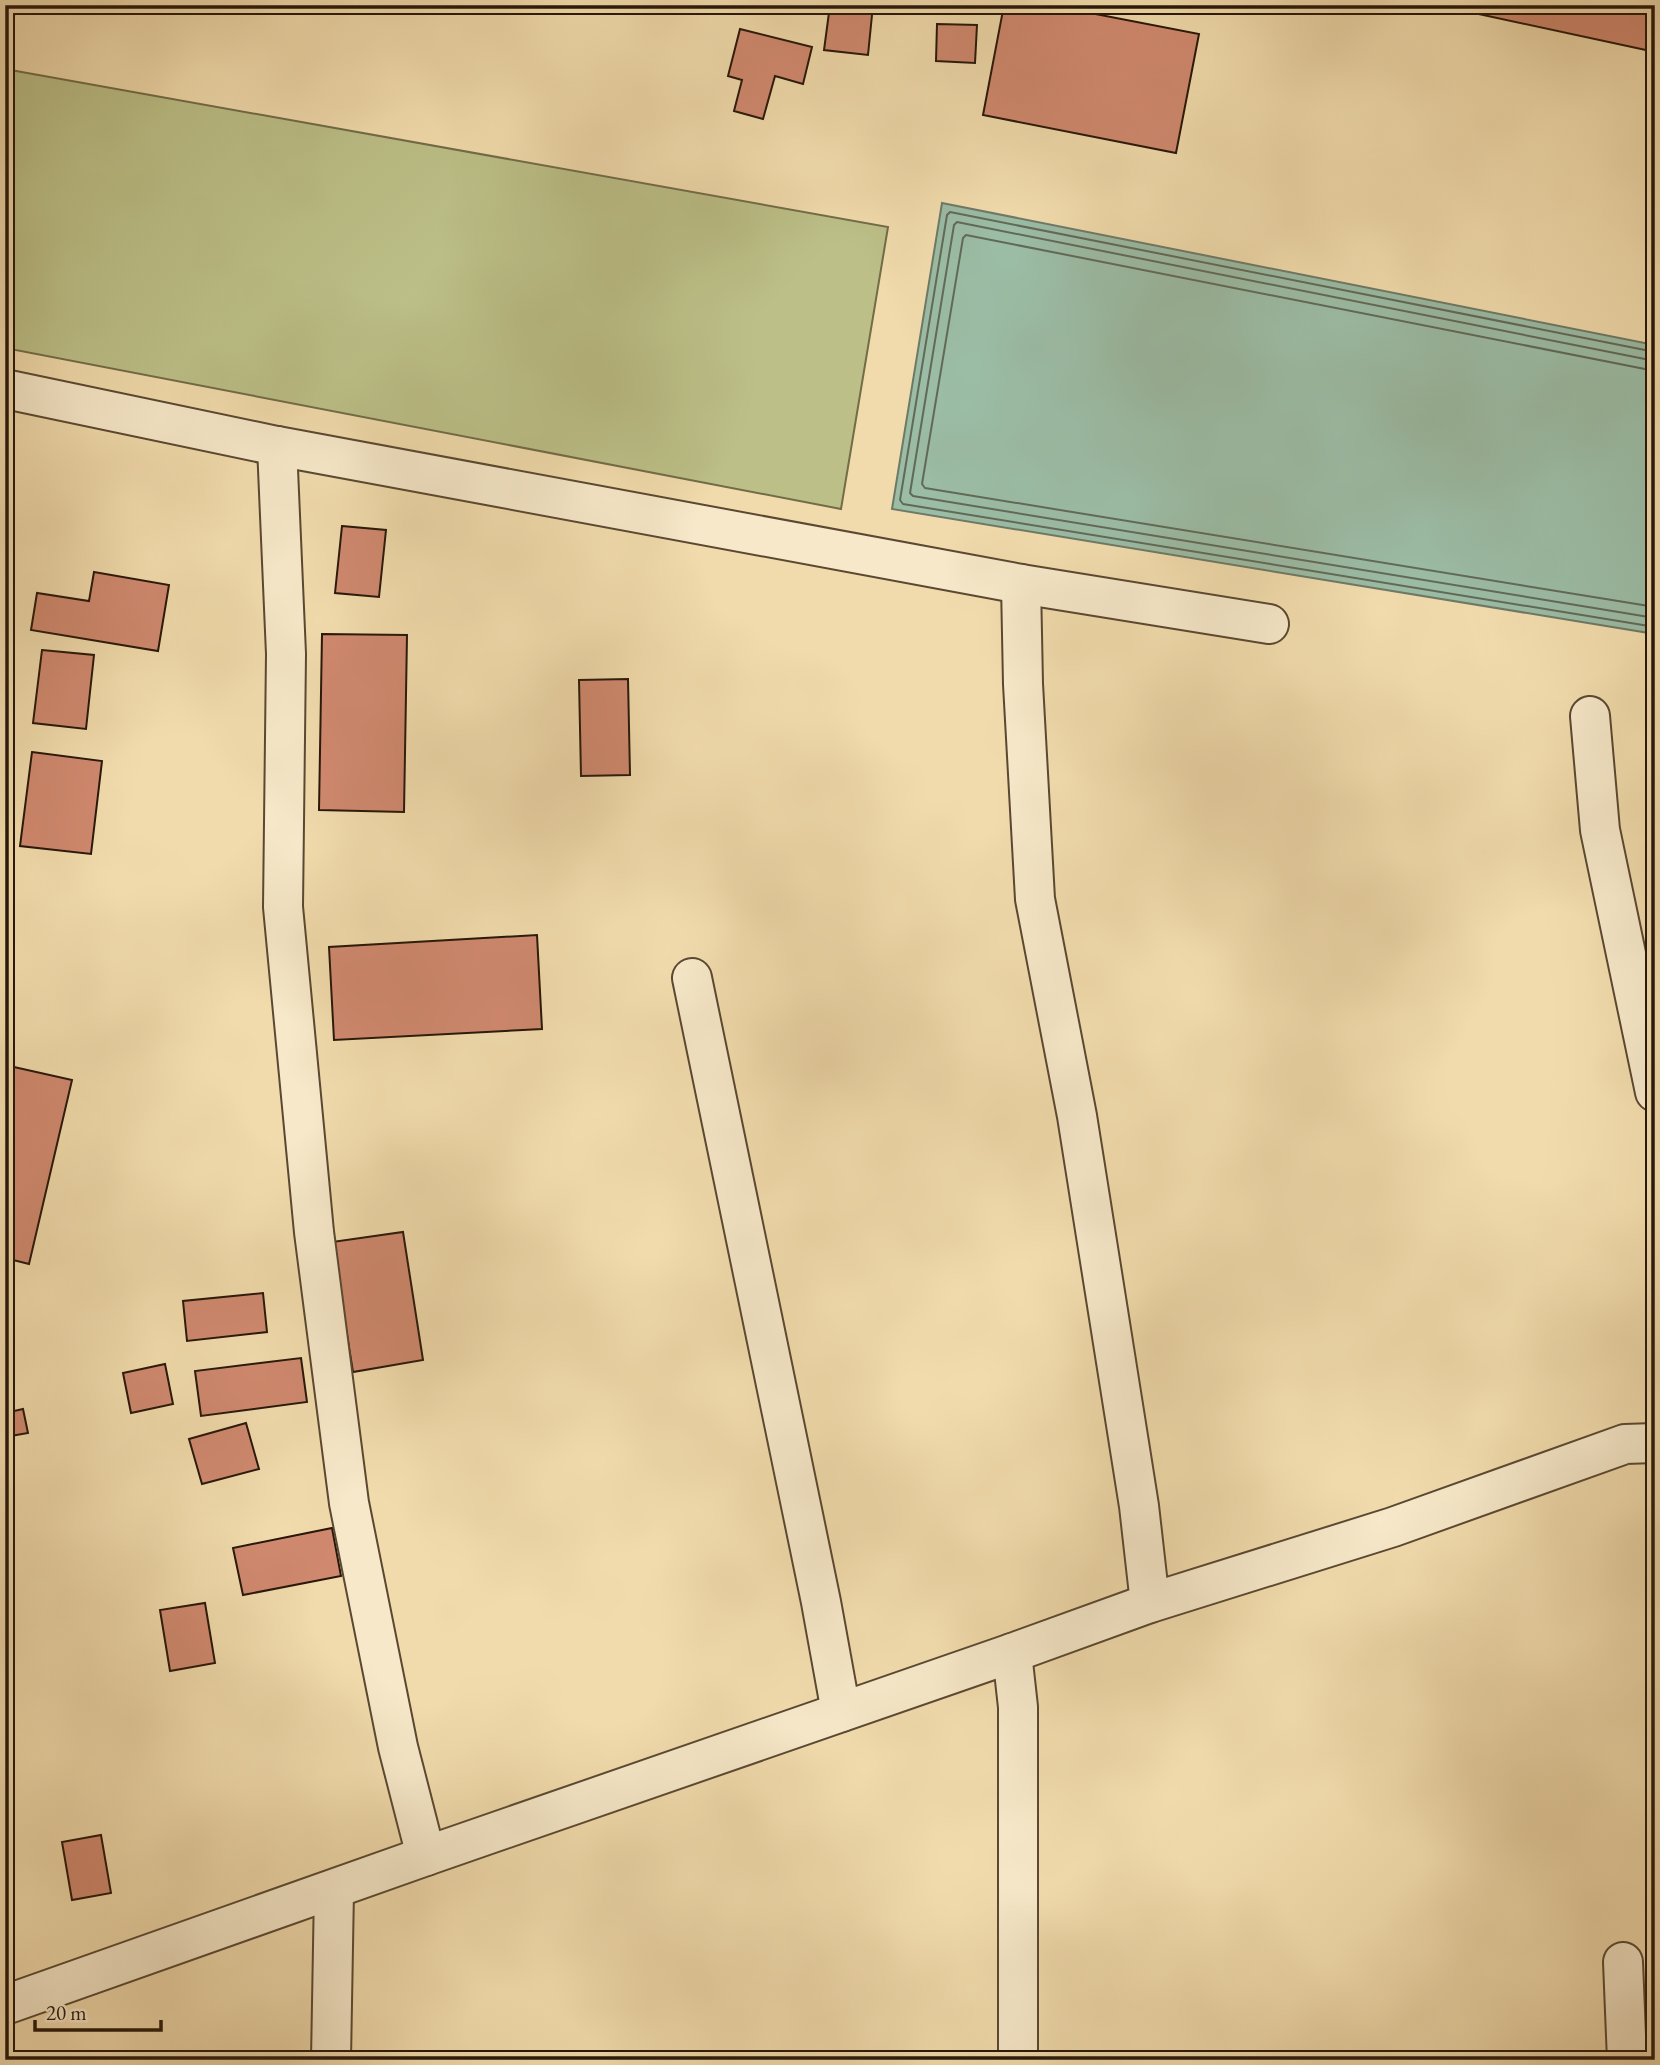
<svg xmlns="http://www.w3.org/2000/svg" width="1660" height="2065" viewBox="0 0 1660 2065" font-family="'EB Garamond',serif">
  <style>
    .green { fill: #bcc088; stroke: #726c49; stroke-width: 2 }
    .water { fill: #9bbca5; stroke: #6d7a67; stroke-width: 2 }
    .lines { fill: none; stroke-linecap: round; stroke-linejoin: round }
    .shore { stroke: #616a58; stroke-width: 2 }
    .building { fill: #d0896f; stroke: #27170a; stroke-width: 2 }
    .minor-casing { stroke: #5a4832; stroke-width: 42 }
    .minor { stroke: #f6e8c9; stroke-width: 38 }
  </style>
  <rect width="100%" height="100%" fill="#f1dbac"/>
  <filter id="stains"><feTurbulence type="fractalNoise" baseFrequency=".00286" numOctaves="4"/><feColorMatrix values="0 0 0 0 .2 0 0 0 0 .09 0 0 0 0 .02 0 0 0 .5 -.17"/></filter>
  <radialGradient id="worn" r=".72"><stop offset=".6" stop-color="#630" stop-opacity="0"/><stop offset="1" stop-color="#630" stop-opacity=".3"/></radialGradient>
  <g class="green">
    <polygon points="5,5 16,5 5,68"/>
    <polygon points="5,69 888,227 841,509 5,348"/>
  </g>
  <polygon class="water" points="942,203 1655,345 1655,634 892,509"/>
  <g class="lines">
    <g class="shore">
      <polyline points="1655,352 950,212 947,215 900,500 903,504 1655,627"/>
      <polyline points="1655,361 957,222 954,225 910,493 913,496 1655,618"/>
      <polyline points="1655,371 966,235 963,238 922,484 925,488 1655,607"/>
    </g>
  </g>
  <g class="building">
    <polygon points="830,5 873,5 868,55 824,50"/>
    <polygon points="1004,5 1049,5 1199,34 1176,153 983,115"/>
    <polygon points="1437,5 1655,5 1655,52"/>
    <polygon points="937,24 977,25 975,63 936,61"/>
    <polygon points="740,29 812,47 803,84 775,76 763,119 734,111 742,80 728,76"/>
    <polygon points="342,526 386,530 379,597 335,593"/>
    <polygon points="94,572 169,585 158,651 31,630 37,593 89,601"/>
    <polygon points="322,634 407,635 404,812 319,810"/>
    <polygon points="42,650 94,655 86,729 33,723"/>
    <polygon points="628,679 630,775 581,776 579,680"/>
    <polygon points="32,752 102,761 91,854 20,846"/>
    <polygon points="537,935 542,1029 334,1040 329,947"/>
    <polygon points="5,1065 72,1080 29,1264 5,1258"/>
    <polygon points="403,1232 423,1360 353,1372 332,1242"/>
    <polygon points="263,1293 267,1332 187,1341 183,1301"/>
    <polygon points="301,1358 307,1402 201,1416 195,1371"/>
    <polygon points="165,1364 173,1404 131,1413 123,1373"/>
    <polygon points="23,1409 28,1433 5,1437 5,1413"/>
    <polygon points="246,1423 259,1469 202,1484 189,1439"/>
    <polygon points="332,1528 341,1576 243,1595 233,1548"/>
    <polygon points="205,1603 215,1663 170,1671 160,1610"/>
    <polygon points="101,1835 111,1893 72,1900 62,1842"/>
  </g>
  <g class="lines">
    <g class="minor-casing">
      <g id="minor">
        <polyline points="5,389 277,446 1021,584 1269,624"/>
        <polyline points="277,446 286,654 283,907 314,1232 349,1503 398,1747 426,1856"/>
        <polyline points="1021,584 1023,684 1035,899 1077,1116 1139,1506 1150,1603"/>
        <polyline points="1590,716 1600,830 1655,1092"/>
        <polyline points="692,978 821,1602 841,1712"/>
        <polyline points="1012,1653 1018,1707 1018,2060"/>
        <polyline points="1623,1962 1627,2060"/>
        <polyline points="5,2005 426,1856 1012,1653 1150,1603 1393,1527 1625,1444 1655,1443"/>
        <polyline points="331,2060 334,1890"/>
      </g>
    </g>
    <use href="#minor" class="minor"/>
  </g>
  <rect width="1660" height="2065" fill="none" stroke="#f1dbac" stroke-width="28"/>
  <rect x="7" y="7" width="1646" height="2051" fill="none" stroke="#27170a" stroke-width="3.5"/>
  <rect x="14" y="14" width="1632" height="2037" fill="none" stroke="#27170a" stroke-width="2"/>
  <path d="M35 2020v10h126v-10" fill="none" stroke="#27170a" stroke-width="3.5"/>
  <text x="46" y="2020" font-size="21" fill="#27170a" stroke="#f6e8c9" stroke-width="5" paint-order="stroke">20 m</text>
  <rect width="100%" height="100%" filter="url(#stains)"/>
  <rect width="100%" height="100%" fill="url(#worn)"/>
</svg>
